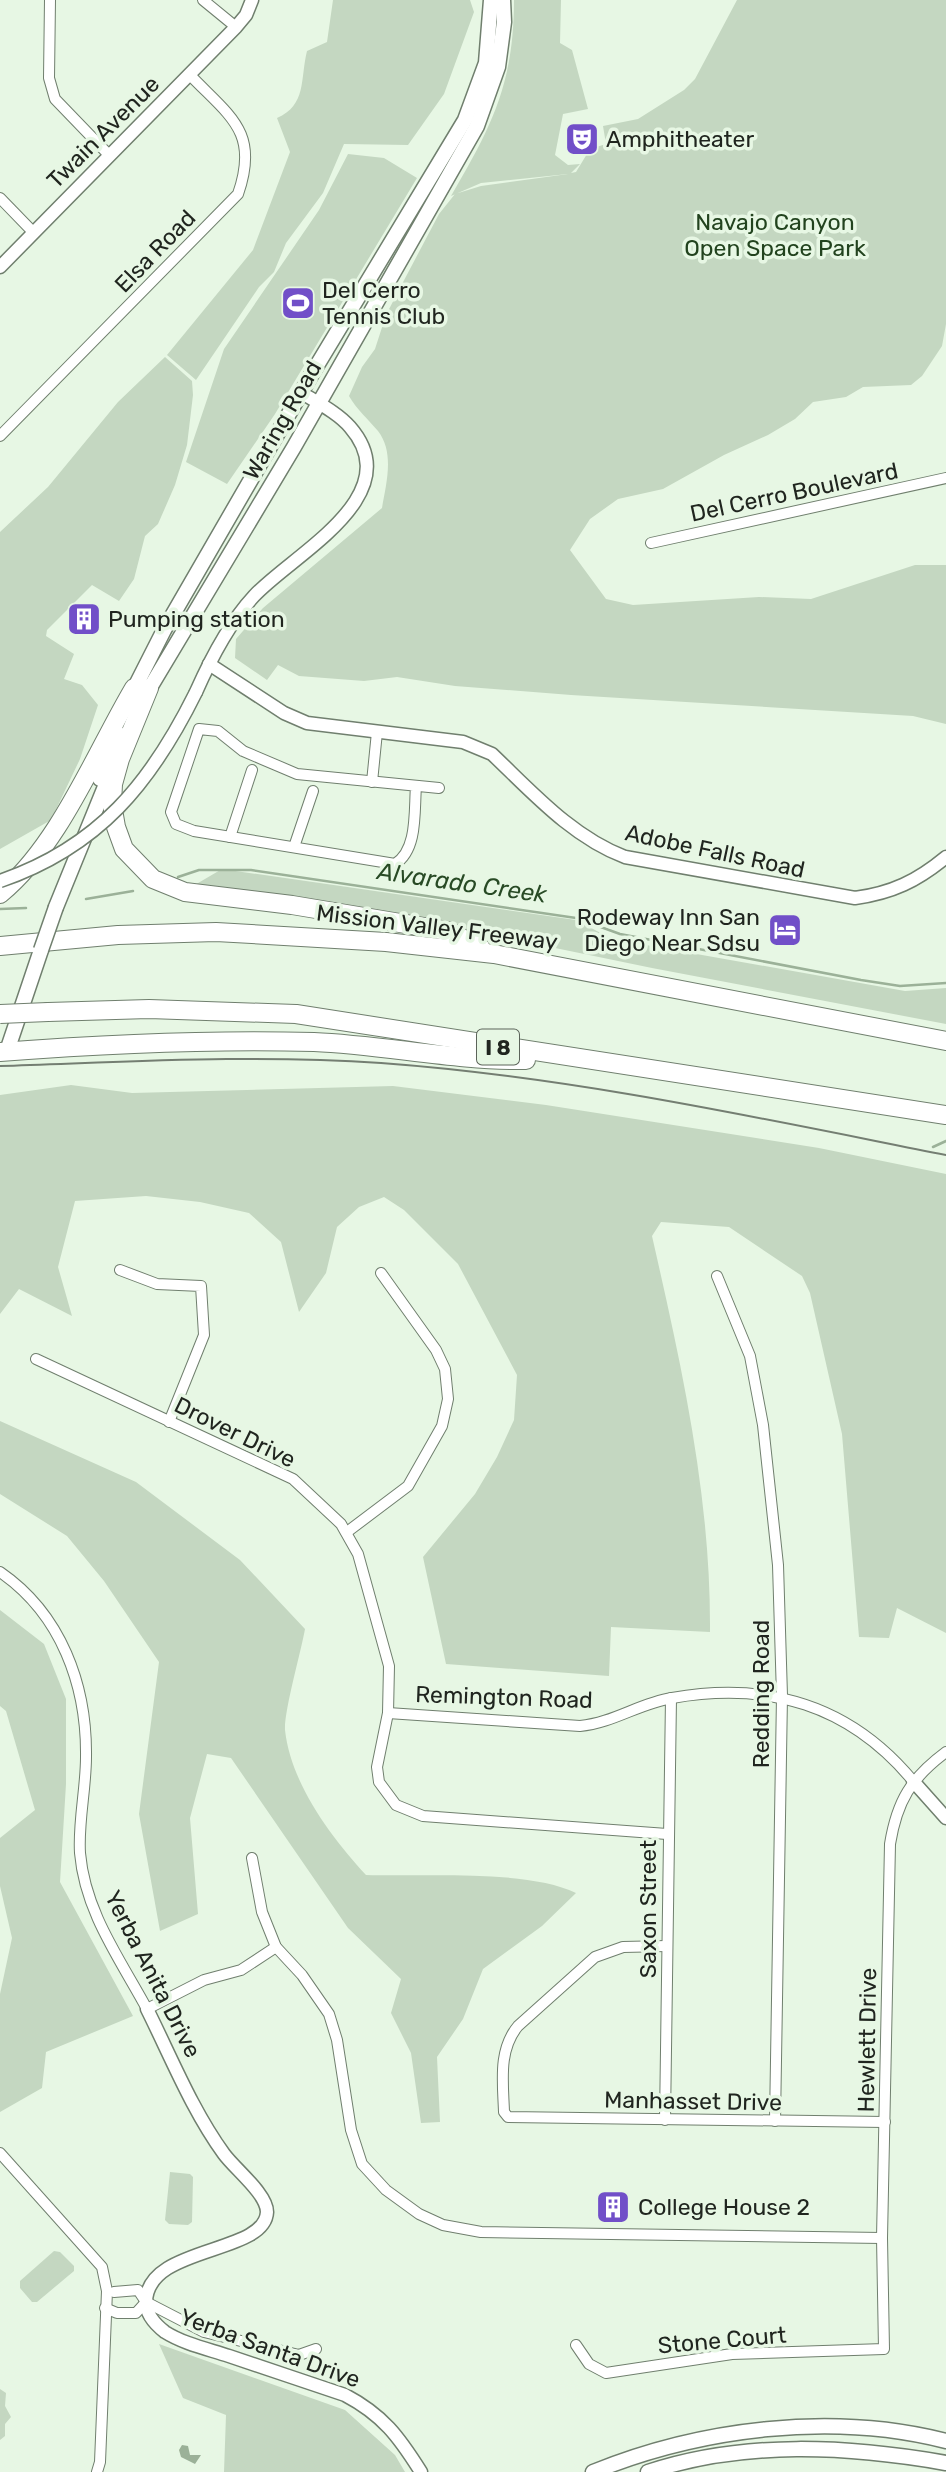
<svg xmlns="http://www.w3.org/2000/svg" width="946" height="2472" viewBox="0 0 946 2472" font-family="Rubik,sans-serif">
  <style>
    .green { fill: #c4d7c1 }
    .water { fill: #9bb198 }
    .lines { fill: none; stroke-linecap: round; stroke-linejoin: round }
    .stream { stroke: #9bb198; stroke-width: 2.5 }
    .minor-casing { stroke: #707f6e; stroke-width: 12 }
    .tertiary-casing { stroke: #707f6e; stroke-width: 15 }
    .secondary-casing { stroke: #707f6e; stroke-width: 17 }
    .primary-casing { stroke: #707f6e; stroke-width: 17 }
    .motorway-casing { stroke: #707f6e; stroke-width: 20 }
    .minor { stroke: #fff; stroke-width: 10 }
    .tertiary { stroke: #fff; stroke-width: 12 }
    .secondary { stroke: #fff; stroke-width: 14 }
    .primary { stroke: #fff; stroke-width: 14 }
    .motorway { stroke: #fff; stroke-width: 18 }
    .tram { stroke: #747e72; stroke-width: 2 }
    .tertiary-bridge-casing { stroke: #707f6e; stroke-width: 15; stroke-linecap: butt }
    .secondary-bridge-casing { stroke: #707f6e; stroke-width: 17; stroke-linecap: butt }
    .motorway-bridge-casing { stroke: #707f6e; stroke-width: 20; stroke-linecap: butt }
    .tertiary-bridge { stroke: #fff; stroke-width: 12 }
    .secondary-bridge { stroke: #fff; stroke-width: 14 }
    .motorway-bridge { stroke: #fff; stroke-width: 18 }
    .labels { text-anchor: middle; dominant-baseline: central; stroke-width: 7; stroke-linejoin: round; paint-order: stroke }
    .shield { fill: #e7f7e4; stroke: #5c645a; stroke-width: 2 }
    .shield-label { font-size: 21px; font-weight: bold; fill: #20251f }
    .street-label { font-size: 23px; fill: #20251f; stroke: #e7f7e4 }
    .poi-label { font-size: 23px; fill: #20251f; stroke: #e7f7e4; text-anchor: start }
    .park-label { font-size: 23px; fill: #22431e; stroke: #e7f7e4 }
    .water-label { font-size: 24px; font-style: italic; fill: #284a25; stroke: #e7f7e4 }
  </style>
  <rect width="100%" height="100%" fill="#e7f7e4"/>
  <g class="green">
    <path d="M333,0H470L474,12L444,94L408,145L344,144L323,193L286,243L274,272L259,287L196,380L167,355L253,250L290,152L277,118C307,105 300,79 307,51L327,42Z"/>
    <path d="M514,0H561L560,43L572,50L588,109L563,114L555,155L568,165L580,164L571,173L576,172L590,149L606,144L603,126L638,119L684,90L695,79L737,0H946V324L942,346L922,376L911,385L863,387L846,397L813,402L795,419L768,435L724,455L663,489L618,499L590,519L570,550L606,599L633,605L759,597L811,599L915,565H946V724L913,716L571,695L455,686L397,677L364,681L299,676L278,665L267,680L235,658L236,639L263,608L382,508C386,484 395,453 378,431C368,419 357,410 349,396L362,367L375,349L386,315L401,286L439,214L455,194L481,186L568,174L481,183L451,196C492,126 514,83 514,0Z"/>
    <polygon points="348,154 384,158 417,178 275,414 227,484 186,462 224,349 319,210"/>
    <polygon points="165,357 192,381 193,395 187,445 175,485 158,524 145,536 134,579 119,601 92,585 47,630 46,636 74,654 64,679 82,685 98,705 80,759 51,820 0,849 0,532 48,487 118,402"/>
    <polygon points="222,869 576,920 612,939 905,991 946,988 946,1024 652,968 382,912 193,886"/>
    <path d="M71,1085L132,1093L393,1086L546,1105L819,1148L946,1174V1633L897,1608L889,1638L859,1637L842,1434L810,1293L802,1276L729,1227L661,1222L652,1236C682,1368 711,1497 710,1632L611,1627L609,1676L446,1664L423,1557L475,1494L497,1457L514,1420L517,1375L458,1264L404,1210L384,1197L359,1207L337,1227L326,1273L299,1312L281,1242L249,1213L200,1202L146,1196L75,1201L58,1267L72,1316L19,1289L0,1314V1095Z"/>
    <path d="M0,1421L136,1482L240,1560L305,1629C301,1652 284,1711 285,1730C291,1784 331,1837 366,1875C424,1877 527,1869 576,1893L542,1926L483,1969L463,2019L437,2057L440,2122L421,2123L411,2053L391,2013L401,1979L348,1928L231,1758L207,1754L190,1818L198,1914L160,1931L139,1814L159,1662L104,1581L67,1536L0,1494Z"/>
    <polygon points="0,1610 44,1644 66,1699 66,1784 60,1882 133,2016 46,2052 42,2088 0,2112 0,1994 12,1938 0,1886 0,1838 35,1810 6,1711 0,1706"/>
    <polygon points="170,2172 190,2174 193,2177 192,2222 188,2225 169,2224 165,2220"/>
    <polygon points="54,2251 60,2252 74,2266 74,2271 37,2302 32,2302 20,2288 20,2281"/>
    <polygon points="159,2344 345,2410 395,2455 405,2472 224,2472 226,2415 183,2398"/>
    <polygon points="0,2389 6,2393 5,2406 11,2417 5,2424 5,2436 0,2440"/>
  </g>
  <polygon class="water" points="182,2445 188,2446 190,2455 201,2455 195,2464 181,2457 179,2450"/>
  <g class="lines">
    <g class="stream">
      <polyline points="178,877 199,870 251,870 576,918 620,934 861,980 900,986 946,983"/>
      <polyline points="86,899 133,891"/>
      <polyline points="0,909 26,908"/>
      <polyline points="933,1147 946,1141"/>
    </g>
    <g class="minor-casing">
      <g id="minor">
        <polyline points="50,0 49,78 55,99 109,155"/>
        <polyline points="203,0 236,27"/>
        <polyline points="0,198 33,232"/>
        <path d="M0,436L238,194C260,131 229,116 189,74"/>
        <polyline points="651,543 946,478"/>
        <polyline points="372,782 377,732"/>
        <path d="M416,786C414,811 418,850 395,864L194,831L176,824L171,812L199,729L218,731L243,751L297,774L439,788"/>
        <polyline points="230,837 252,770"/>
        <polyline points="294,847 313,791"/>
        <polyline points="120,1270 157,1284 201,1286 204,1335 169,1422"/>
        <polyline points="717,1276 750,1356 763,1425 778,1565 782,1696 775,2121"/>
        <polyline points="36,1359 293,1479 341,1524 358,1554 389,1666 388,1713 377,1767 379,1782 396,1805 423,1816 667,1834"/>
        <polyline points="347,1532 408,1486 442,1426 448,1399 445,1369 436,1350 381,1273"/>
        <path d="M0,1572C61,1614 87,1685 86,1757C86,1789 78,1822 80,1853C85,1912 120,1959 147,2009L204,1980L241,1970L276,1947"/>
        <path d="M388,1713L580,1726C613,1723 640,1703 672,1698C769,1681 850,1705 913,1781"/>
        <polyline points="252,1858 262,1912 276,1947 302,1975 329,2014 337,2040 351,2130 362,2164 386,2190 419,2214 443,2225 481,2232 882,2238"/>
        <path d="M667,1946L623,1947L595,1957L518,2026C498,2050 503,2082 504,2112L508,2117L885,2122"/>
        <polyline points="665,2120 671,1698"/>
        <polyline points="0,2153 102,2267 107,2291 100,2462 97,2472"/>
        <polyline points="114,2292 138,2290 146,2302"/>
        <polyline points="146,2302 204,2332 299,2355 316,2349"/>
        <polyline points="105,2308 117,2313 136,2313 146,2302"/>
        <path d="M576,2345L589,2364L606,2373L732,2354L884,2349L882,2238L890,1844C897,1801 911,1778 946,1752"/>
      </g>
    </g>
    <g class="tertiary-casing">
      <g id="tertiary">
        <polyline points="0,267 236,27 246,15 252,0"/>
        <path d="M209,664L284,713L307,723L463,742L492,754C532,792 572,837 625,857L855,898C892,893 917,881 946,857"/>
        <path d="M196,692C211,658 229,623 254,596C293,554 410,496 350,427C338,413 318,403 302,393"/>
        <polyline points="913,1781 946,1818"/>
        <path d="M147,2009C171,2057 192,2110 224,2154C235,2169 267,2194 267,2212C265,2255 147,2245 146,2302C146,2314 156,2325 165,2332C184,2344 208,2349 229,2356C268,2369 306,2382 345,2395C383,2415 399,2437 421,2472"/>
      </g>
    </g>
    <g class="secondary-casing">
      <g id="secondary">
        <polyline points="145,696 294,447 477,126 498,67 504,22 503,0"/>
        <polyline points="130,697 164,630 313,372 465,120 486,63 491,0"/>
        <polyline points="100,779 117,732"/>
        <polyline points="56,907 111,772"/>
        <polyline points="7,1051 41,950"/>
      </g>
    </g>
    <g class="primary-casing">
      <g id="primary">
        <path d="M593,2472C701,2428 832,2412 946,2441"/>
        <path d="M648,2472C745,2440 848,2446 946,2463"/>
      </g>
    </g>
    <g class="motorway-casing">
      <g id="motorway">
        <polyline points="149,688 120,759 113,784 112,804 116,827 124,849 153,879 185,892 292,905 448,931 481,948"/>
        <path d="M0,894C59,846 95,754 134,688"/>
        <polyline points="0,946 118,935 216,932 386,942 494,954 946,1041"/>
        <polyline points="48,1012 149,1009 296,1014 946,1115"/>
        <path d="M0,1052C104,1044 210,1039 314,1042C385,1045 455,1061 526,1060"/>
      </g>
    </g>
    <use href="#minor" class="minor"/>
    <use href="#tertiary" class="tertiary"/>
    <use href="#secondary" class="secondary"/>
    <use href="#primary" class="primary"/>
    <use href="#motorway" class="motorway"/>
    <path class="tram" d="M0,1066C127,1062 254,1054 381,1063C572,1077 759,1118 946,1155"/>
    <g class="tertiary-bridge-casing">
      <path id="tertiary-bridge" d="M0,881C99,847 151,783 196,692"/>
    </g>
    <g class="secondary-bridge-casing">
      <polyline id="secondary-bridge" points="41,950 56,907"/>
    </g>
    <g class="motorway-bridge-casing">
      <polyline id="motorway-bridge" points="0,1014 48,1012"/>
    </g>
    <use href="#tertiary-bridge" class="tertiary-bridge"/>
    <use href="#secondary-bridge" class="secondary-bridge"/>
    <use href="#motorway-bridge" class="motorway-bridge"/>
  </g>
  <defs>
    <g id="theatre-square" transform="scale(1.75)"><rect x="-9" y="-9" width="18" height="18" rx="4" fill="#714fc8" stroke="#e7f7e4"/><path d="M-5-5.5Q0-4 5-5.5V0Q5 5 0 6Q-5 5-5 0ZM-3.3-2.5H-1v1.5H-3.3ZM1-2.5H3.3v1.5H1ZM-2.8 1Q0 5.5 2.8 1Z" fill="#fff"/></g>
    <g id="stadium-square" transform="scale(1.75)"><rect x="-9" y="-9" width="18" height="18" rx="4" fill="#714fc8" stroke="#e7f7e4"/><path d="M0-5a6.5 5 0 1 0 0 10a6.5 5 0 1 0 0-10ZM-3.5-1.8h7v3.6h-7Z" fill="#fff"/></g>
    <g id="building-square" transform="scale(1.75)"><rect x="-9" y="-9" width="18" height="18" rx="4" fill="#714fc8" stroke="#e7f7e4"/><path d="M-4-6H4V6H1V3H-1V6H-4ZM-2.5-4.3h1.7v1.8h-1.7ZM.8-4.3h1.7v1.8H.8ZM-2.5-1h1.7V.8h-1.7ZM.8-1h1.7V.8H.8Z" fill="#fff"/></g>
    <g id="hotel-square" transform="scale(1.75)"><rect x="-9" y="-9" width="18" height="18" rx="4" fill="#714fc8" stroke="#e7f7e4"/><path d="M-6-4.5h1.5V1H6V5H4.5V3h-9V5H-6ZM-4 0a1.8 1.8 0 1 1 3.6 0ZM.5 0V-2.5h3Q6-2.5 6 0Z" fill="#fff"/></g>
  </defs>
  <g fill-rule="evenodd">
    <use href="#theatre-square" x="582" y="139"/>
    <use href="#stadium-square" x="298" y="303"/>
    <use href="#building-square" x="84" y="619"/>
    <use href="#hotel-square" x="785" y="930"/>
    <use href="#building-square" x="613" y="2207"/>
  </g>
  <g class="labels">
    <rect class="shield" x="477" y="1029.5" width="42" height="35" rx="5"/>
    <g class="shield-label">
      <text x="498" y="1047">I 8</text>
    </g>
    <g class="street-label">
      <text transform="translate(103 132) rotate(-45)">Twain Avenue</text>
      <text transform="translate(155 251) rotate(-46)">Elsa Road</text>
      <text transform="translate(282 420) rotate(-60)">Waring Road</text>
      <text transform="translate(794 492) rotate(-12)">Del Cerro Boulevard</text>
      <text transform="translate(715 851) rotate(12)">Adobe Falls Road</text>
      <text transform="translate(437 927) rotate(7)">Mission Valley Freeway</text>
      <text transform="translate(235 1432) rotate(26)">Drover Drive</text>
      <text transform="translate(761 1694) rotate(-90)">Redding Road</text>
      <text transform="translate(504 1697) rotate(2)">Remington Road</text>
      <text transform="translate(648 1909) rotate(-90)">Saxon Street</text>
      <text transform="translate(153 1974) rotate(63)">Yerba Anita Drive</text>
      <text transform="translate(867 2040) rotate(-89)">Hewlett Drive</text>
      <text transform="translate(693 2101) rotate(1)">Manhasset Drive</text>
      <text transform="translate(722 2340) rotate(-5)">Stone Court</text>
      <text transform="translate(270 2348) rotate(20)">Yerba Santa Drive</text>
    </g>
    <g class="poi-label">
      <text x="606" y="139">Amphitheater</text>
      <text x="322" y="290">Del Cerro<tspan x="322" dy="26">Tennis Club</tspan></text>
      <text x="108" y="619">Pumping station</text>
      <text x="760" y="917" text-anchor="end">Rodeway Inn San<tspan x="760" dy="26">Diego Near Sdsu</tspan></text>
      <text x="638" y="2207">College House 2</text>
    </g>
    <g class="park-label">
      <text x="775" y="222">Navajo Canyon<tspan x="775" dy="26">Open Space Park</tspan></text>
    </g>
    <g class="water-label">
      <text transform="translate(462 883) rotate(8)">Alvarado Creek</text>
    </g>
  </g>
</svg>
